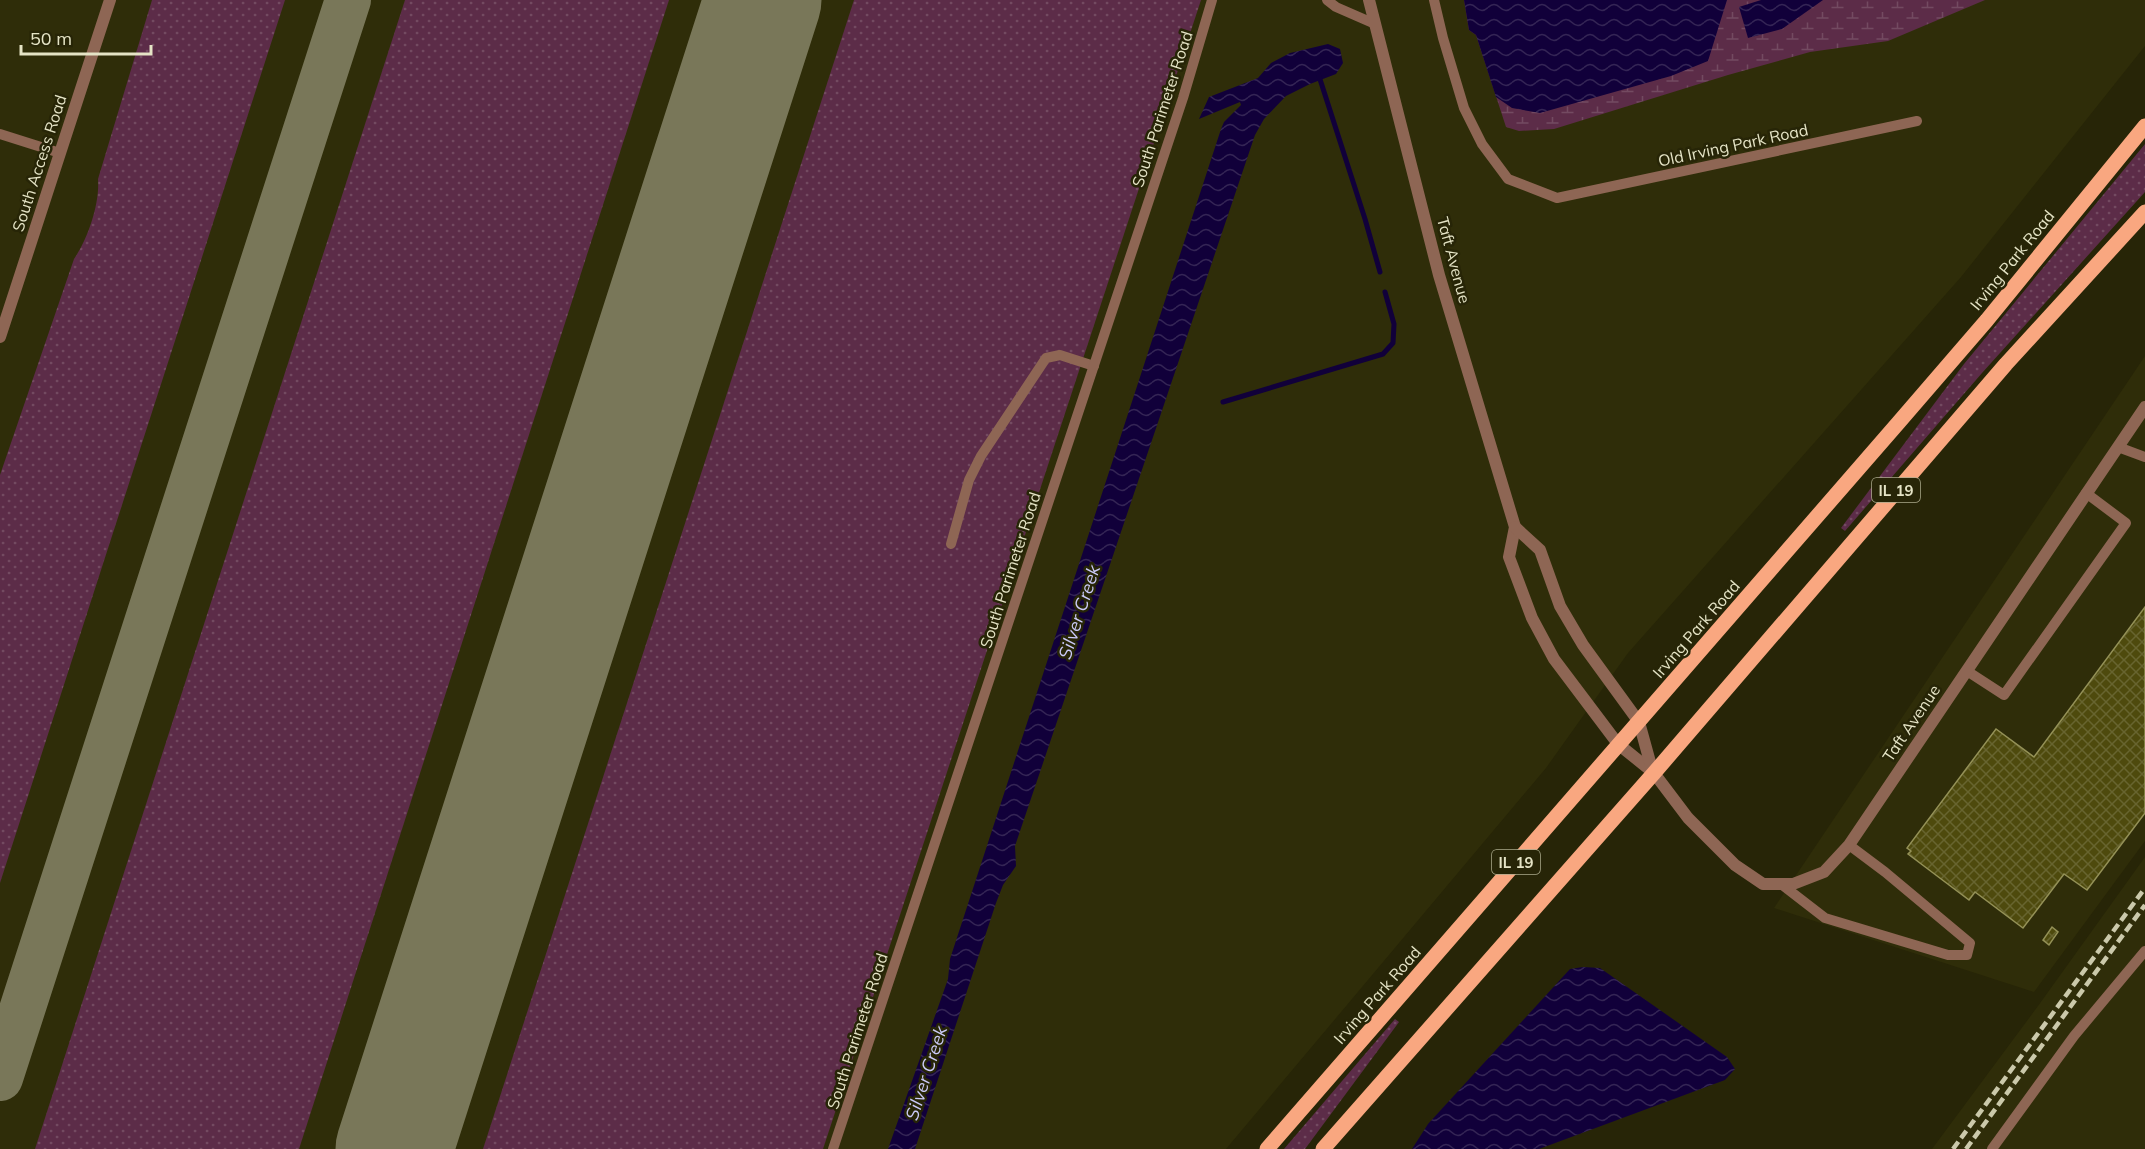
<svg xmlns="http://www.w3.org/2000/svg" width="2145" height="1149" viewBox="0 0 2145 1149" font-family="Mulish,sans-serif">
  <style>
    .built { fill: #2f2d09 }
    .grass { fill: url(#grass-dots) }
    .wetland { fill: url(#wetland-marsh) }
    .water { fill: url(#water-waves) }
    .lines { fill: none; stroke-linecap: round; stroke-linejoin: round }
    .stream { stroke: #11003a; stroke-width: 5 }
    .taxiway { stroke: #797759; stroke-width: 46 }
    .runway { stroke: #797759; stroke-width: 117 }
    .building { fill: url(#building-cross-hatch); stroke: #949157; stroke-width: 1.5 }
    .service { stroke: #8e6654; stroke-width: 10 }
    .minor { stroke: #8e6654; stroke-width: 12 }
    .tertiary { stroke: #8e6654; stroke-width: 12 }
    .primary { stroke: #f9a780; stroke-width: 15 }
    .rail { stroke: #cbc9ab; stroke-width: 4.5; stroke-dasharray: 9 4.5; stroke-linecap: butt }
    .labels { text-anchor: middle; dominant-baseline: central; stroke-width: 5; stroke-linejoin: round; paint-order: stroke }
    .shield { fill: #272507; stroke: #acab8d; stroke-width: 1.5 }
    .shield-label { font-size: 15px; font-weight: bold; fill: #e5e4c6 }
    .street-label { font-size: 16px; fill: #e5e4c6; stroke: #272507 }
    .water-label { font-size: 18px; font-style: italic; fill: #cbcaf9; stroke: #272507 }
  </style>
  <defs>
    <pattern id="grass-dots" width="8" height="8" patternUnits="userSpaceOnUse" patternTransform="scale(1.5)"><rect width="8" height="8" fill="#5c2c48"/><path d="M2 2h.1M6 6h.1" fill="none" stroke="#734a61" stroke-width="1.8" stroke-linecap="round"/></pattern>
    <pattern id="wetland-marsh" width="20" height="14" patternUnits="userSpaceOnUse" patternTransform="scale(1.5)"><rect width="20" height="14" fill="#5c2c48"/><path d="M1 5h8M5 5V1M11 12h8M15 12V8" fill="none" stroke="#734a61"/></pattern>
    <pattern id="water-waves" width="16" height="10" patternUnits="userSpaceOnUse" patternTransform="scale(1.5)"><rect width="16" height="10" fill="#11003a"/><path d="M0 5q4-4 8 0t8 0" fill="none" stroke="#342555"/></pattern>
    <pattern id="building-cross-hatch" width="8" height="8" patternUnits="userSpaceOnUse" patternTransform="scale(1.5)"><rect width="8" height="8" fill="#4e4a0d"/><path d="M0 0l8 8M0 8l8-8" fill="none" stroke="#67642f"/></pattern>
  </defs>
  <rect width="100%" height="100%" fill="#272507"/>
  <g class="built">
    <polygon points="0,0 2145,0 2145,46 1961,277 1628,653 1546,768 1226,1149 0,1149"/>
    <polygon points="2145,356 2145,841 2034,992 1774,908"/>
    <polygon points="2145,857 2145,1149 1932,1149 2038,1006"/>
  </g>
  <g class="grass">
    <path d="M152,0H285L0,883V475L74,259C88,239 100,203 98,179Z"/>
    <polygon points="405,0 669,0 299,1149 35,1149"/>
    <polygon points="854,0 1201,0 823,1149 483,1149"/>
    <polygon points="2145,144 2145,192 1982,373 1845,531 1841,528 1964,364"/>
    <polygon points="1395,1019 1399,1022 1305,1149 1284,1149"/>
  </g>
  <polygon class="wetland" points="1464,0 1985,0 1888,41 1810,52 1728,75 1554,129 1519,131 1506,127 1476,35 1469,30"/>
  <g class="water">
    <polygon points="1464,0 1727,0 1708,61 1671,76 1540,113 1512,108 1496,97 1476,35 1469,30"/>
    <polygon points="1761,0 1823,0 1782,29 1748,38 1739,7"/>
    <polygon points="1328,44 1340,49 1343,63 1336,74 1310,84 1286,96 1264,119 1255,135 1015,846 1016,866 1003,885 996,903 915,1149 888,1149 948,979 950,959 1221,129 1224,122 1241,105 1240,102 1199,119 1209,97 1258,78 1271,63 1290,53"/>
    <polygon points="1583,967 1600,968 1727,1057 1735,1069 1725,1080 1539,1149 1412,1149 1428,1124 1570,969"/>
  </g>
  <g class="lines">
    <g class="stream">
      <polyline points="1318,73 1365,219 1380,272"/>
      <polyline points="1223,402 1383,354 1393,343 1394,324 1385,292"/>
    </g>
    <polyline class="taxiway" points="0,1078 348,0"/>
    <polyline class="runway" points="394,1149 763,0"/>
  </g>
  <g class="building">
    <polygon points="2145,607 2145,813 2087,890 2064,874 2023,928 1975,892 1969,900 1908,854 1911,851 1907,848 1996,729 2034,757"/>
    <polygon points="2052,927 2058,932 2049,945 2043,940"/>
  </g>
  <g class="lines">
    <g class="service">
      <polyline points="1327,0 1336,7 1375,24"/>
      <polyline points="1434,0 1443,38 1464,108 1482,144 1508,179 1557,198 1917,121"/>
      <polyline points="0,134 60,153"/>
      <polyline points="2118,447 2145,457"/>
      <polyline points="951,544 969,480 981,456 1046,358 1060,355 1094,366"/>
      <polyline points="1967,671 2004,695 2126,523 2086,493"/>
      <polyline points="1781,884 1825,918 1948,955 1967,955 1970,943 1885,872 1849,845"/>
      <polyline points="833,1149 1183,98 1212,0"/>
      <polyline points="1992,1149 2074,1036 2145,951"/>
    </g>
    <g class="minor">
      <polyline points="1369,0 1439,275 1515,527 1509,557 1532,618 1554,659 1618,744 1654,773 1688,818 1735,865 1763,884 1793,884 1824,872 1849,845 2145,407"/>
      <polyline points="1515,527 1540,550 1560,606 1583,645 1639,722 1653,773"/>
    </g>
    <polyline class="tertiary" points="0,337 110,0"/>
    <g class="primary">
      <polyline points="1267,1149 1899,422 1987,320 2145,126"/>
      <polyline points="1323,1149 1654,773 2006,364 2145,212"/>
    </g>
    <g class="rail">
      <polyline points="1953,1149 2145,888"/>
      <polyline points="1966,1149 2145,905"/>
    </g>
  </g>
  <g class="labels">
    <g class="shield">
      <rect x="1872" y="478" width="48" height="24" rx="4.5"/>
      <rect x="1492" y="850" width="48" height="24" rx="4.5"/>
    </g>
    <g class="shield-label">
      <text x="1896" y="490">IL 19</text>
      <text x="1516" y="862">IL 19</text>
    </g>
    <g class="street-label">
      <text transform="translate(1162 109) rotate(-72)">South Parimeter Road</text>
      <text transform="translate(1733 145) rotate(-12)">Old Irving Park Road</text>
      <text transform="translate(39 163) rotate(-72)">South Access Road</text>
      <text transform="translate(1454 260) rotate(75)">Taft Avenue</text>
      <text transform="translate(2012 260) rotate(-51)">Irving Park Road</text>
      <text transform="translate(1010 570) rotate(-72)">South Parimeter Road</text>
      <text transform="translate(1696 629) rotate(-49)">Irving Park Road</text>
      <text transform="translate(1911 723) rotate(-56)">Taft Avenue</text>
      <text transform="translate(1377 995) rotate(-49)">Irving Park Road</text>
      <text transform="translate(857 1031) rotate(-72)">South Parimeter Road</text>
    </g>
    <g class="water-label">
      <text transform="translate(1079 612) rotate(-72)">Silver Creek</text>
      <text transform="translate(926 1073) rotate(-72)">Silver Creek</text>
    </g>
  </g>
  <path d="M21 45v9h130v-9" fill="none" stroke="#e5e4c6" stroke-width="3"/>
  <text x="30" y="45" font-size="18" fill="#e5e4c6" stroke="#272507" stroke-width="4.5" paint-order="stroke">50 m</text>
</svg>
